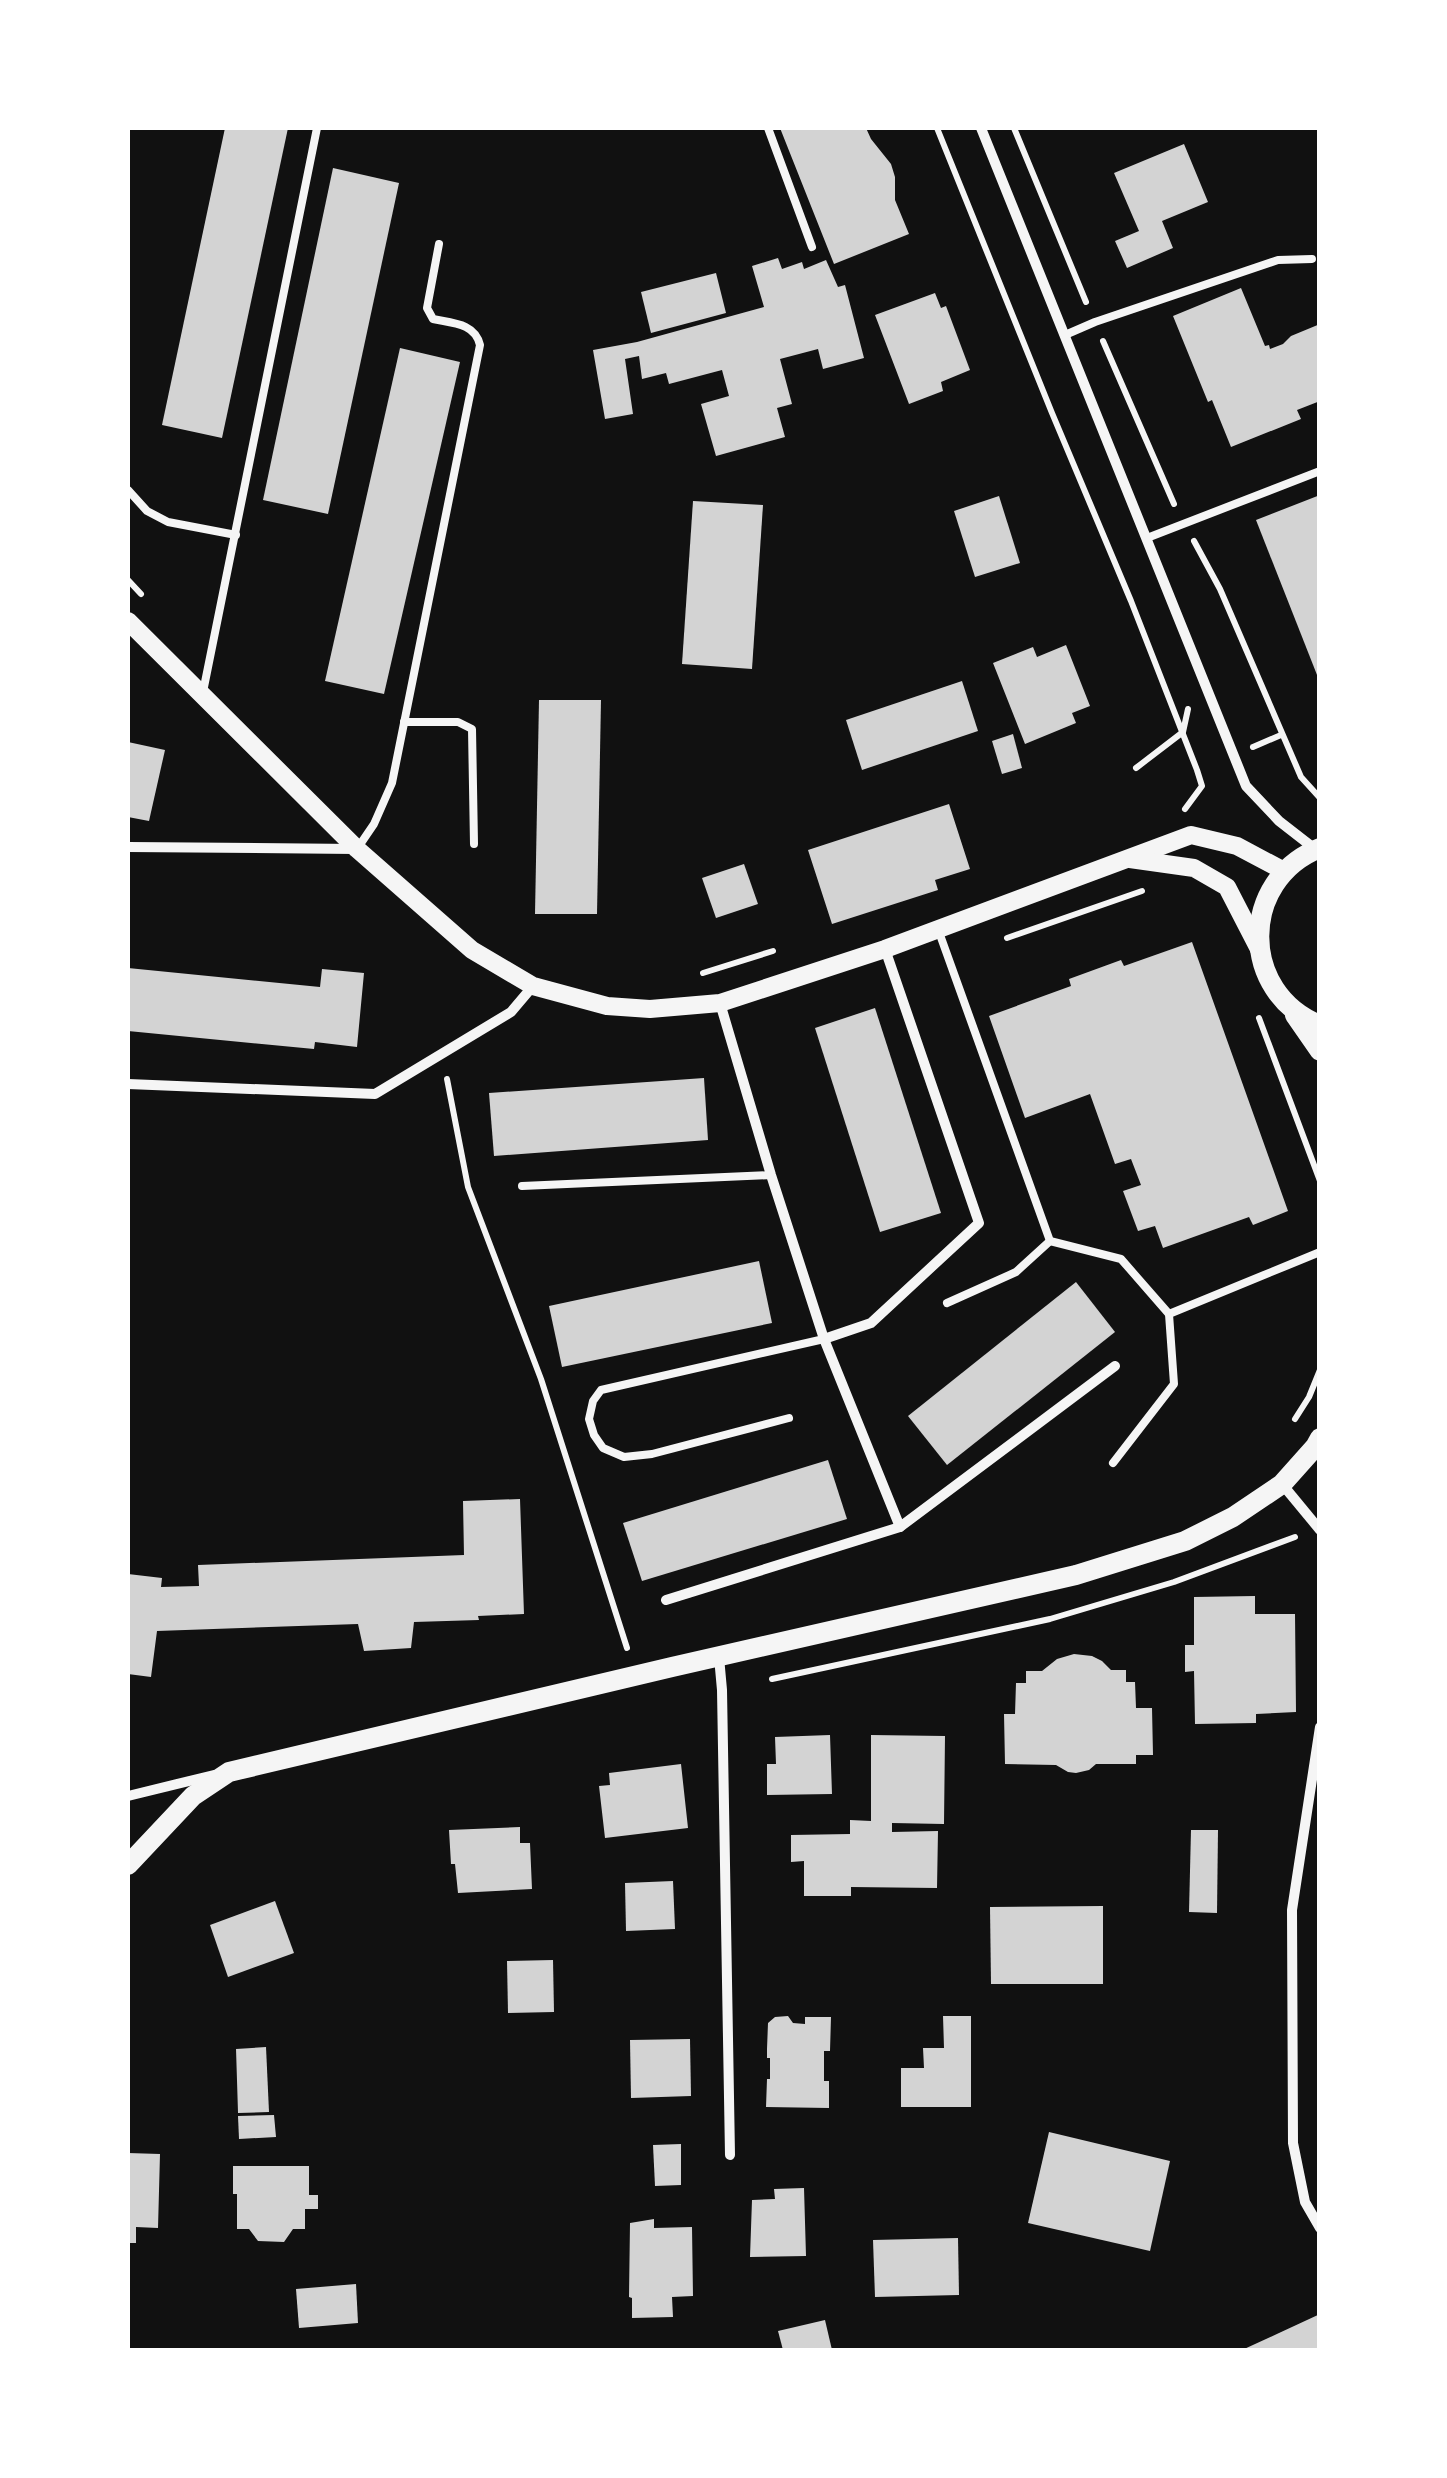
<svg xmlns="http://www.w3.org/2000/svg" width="1447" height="2478" viewBox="0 0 1447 2478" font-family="Jost,sans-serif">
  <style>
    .building { fill: #d3d3d3 }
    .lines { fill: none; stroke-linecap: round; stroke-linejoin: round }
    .path { stroke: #f5f5f5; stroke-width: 6 }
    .service { stroke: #f5f5f5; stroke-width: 8 }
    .minor { stroke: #f5f5f5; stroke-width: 10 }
    .tertiary { stroke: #f5f5f5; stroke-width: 18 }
    .secondary { stroke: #f5f5f5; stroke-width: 20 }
  </style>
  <rect width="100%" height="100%" fill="#111"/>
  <g class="building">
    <polygon points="225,128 288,128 222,438 162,425"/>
    <polygon points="780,128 866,128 871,139 891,164 895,177 895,200 909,234 834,264"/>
    <polygon points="1184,144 1208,202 1162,221 1173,248 1127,268 1115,241 1139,231 1114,173"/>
    <polygon points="333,168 399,183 328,514 263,500"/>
    <polygon points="778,258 782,269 802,262 804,269 826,260 838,287 845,285 864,358 823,369 818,349 780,359 792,404 777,408 785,437 716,456 701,404 729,396 722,370 669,384 666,373 642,379 639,356 625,359 633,414 605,419 593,350 637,342 764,307 752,266"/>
    <polygon points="716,273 726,313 651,333 641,292"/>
    <polygon points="1241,288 1265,346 1269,345 1270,349 1283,344 1291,336 1320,324 1320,401 1297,410 1301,419 1231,447 1212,400 1208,402 1173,316"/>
    <polygon points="935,293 941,308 946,306 970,370 941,382 943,391 909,404 875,315"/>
    <polygon points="400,348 460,362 384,694 325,681"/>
    <polygon points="1320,495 1320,680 1319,680 1256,520"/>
    <polygon points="999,496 1020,563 975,577 954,511"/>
    <polygon points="693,501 763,505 752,669 682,664"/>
    <polygon points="1066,645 1090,706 1072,713 1076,723 1025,744 993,663 1033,647 1037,657"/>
    <polygon points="962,681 978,731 862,770 846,720"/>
    <polygon points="539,700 601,700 597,914 535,914"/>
    <polygon points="1013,734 1022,768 1002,774 992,741"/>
    <polygon points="128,742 165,750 149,821 128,817"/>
    <polygon points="949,804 970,869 935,880 938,890 832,924 808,850"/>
    <polygon points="744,864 758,904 716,918 702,878"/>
    <polygon points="1192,942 1288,1211 1253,1225 1249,1217 1163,1248 1155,1226 1138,1231 1123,1191 1141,1185 1131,1159 1115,1164 1090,1094 1025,1118 989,1016 1071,986 1069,979 1121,960 1124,966"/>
    <polygon points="128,968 320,987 322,969 364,973 357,1047 315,1042 314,1049 128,1031"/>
    <polygon points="875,1008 941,1213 880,1232 815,1028"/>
    <polygon points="704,1078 708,1140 494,1156 489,1093"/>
    <polygon points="759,1261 772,1323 562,1367 549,1306"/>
    <polygon points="1076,1282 1115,1332 947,1465 908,1416"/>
    <polygon points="828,1460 847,1519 642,1581 623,1523"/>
    <polygon points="520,1499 524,1614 478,1616 479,1620 414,1622 411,1648 364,1651 358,1624 157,1631 151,1677 128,1674 128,1574 162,1578 161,1587 199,1586 198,1565 464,1555 463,1501"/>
    <polygon points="1255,1596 1255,1614 1295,1614 1296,1712 1256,1714 1256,1723 1195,1724 1194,1671 1185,1672 1185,1645 1194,1645 1194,1597"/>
    <polygon points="1074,1654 1092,1656 1102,1661 1111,1670 1126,1670 1126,1682 1135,1682 1136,1708 1152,1708 1153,1755 1136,1755 1136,1764 1096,1764 1089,1770 1076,1773 1068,1772 1056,1765 1005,1764 1004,1714 1015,1714 1016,1683 1026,1683 1026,1671 1042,1671 1057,1659"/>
    <polygon points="830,1735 832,1794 767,1795 767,1764 776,1764 775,1737"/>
    <polygon points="871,1735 945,1736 944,1824 892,1823 892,1832 938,1831 937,1888 851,1887 851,1896 804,1896 804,1861 791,1862 791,1835 850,1834 850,1820 871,1821"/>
    <polygon points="681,1764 688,1828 605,1838 599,1786 610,1785 609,1773"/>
    <polygon points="520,1827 520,1843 530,1843 532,1889 458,1893 455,1864 451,1864 449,1830"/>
    <polygon points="1191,1830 1218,1830 1217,1913 1189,1912"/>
    <polygon points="673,1881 675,1929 626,1931 625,1883"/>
    <polygon points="275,1901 294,1953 228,1977 210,1925"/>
    <polygon points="1103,1906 1103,1984 991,1984 990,1907"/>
    <polygon points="553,1960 554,2012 508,2013 507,1961"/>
    <polygon points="788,2016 793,2023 805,2024 805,2017 831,2017 830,2051 824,2051 824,2081 829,2081 829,2108 766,2107 767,2079 770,2079 770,2058 767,2058 767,2049 768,2023 775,2017"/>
    <polygon points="943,2016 971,2016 971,2107 901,2107 901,2068 924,2068 923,2048 944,2048"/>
    <polygon points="690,2039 691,2096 631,2098 630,2040"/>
    <polygon points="266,2047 269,2112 238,2113 236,2049"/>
    <polygon points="274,2115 276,2137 239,2139 238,2116"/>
    <polygon points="1049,2132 1170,2161 1150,2251 1028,2223"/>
    <polygon points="681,2144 681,2185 655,2186 653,2145"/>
    <polygon points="128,2153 160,2154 158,2228 136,2227 136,2243 128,2243"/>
    <polygon points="233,2166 309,2166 309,2195 318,2195 318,2209 305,2209 305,2229 293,2229 284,2242 258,2241 249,2229 237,2229 237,2194 233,2194"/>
    <polygon points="804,2188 806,2256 750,2257 752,2200 775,2199 774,2189"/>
    <polygon points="654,2219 654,2228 692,2227 693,2296 672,2297 673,2317 632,2318 632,2298 629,2297 630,2223"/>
    <polygon points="958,2238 959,2295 875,2297 873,2240"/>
    <polygon points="356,2284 358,2323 299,2328 296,2289"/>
    <polygon points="1320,2314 1320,2350 1242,2350 1279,2333"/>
    <polygon points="825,2320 832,2350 783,2350 778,2331"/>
  </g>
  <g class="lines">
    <g class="path">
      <polyline points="937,128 1052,413 1131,601 1197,770 1202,786 1185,809"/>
      <polyline points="1014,128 1086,302"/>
      <polyline points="1103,341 1174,504"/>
      <polyline points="1194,541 1220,589 1301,777 1320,798"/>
      <polyline points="128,580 141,594"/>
      <polyline points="1253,747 1281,735"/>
      <polyline points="1136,768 1183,732 1188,709"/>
      <polyline points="1007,938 1142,891"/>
      <polyline points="703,973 773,951"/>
      <polyline points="1259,1018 1320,1181"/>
      <polyline points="447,1079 468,1187 541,1379 627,1648"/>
      <polyline points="1295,1419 1309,1397 1320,1370"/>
      <polyline points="772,1679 1050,1619 1174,1582 1295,1537"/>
    </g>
    <g class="service">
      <polyline points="768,128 812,247"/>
      <polyline points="1065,335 1095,322 1278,260 1312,259"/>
      <polyline points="128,490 147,511 168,522 236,535"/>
      <polyline points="1147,538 1320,471"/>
      <polyline points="203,692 317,128"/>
      <polyline points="404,722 458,722 472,729 474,844"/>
      <path d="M357,849L374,824L392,783L480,345C475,323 452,323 433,319L427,308L439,244"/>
      <polyline points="939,932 1050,1241 1121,1259 1169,1314"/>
      <polyline points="522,1186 771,1175"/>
      <polyline points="947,1303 1016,1272 1050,1241"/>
      <polyline points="789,1418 652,1454 624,1457 603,1448 594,1435 589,1419 593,1401 601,1390 824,1339"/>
      <polyline points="1113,1463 1174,1384 1169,1314 1320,1252"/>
    </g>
    <g class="minor">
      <polyline points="981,128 1246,786 1279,821 1315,849"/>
      <polyline points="128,847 356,849"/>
      <polyline points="720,1003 771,1175 824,1339 900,1527"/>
      <polyline points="128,1084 375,1094 511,1012 533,986"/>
      <polyline points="824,1339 871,1323 979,1223 885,949"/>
      <polyline points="1282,1484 1320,1530"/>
      <polyline points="666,1600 900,1527 1115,1366"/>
      <polyline points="719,1657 722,1690 730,2155"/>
      <polyline points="1320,1727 1292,1910 1293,2143 1305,2202 1320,2228"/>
      <polyline points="128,1796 214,1775"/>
    </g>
    <g class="tertiary">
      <polyline points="128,621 357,849 472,950 533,986 607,1006 650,1009 720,1003 885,949 1191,835 1237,846 1284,871"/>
      <polyline points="1130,859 1194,868 1227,887 1259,949"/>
    </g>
    <g class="secondary">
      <path d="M1320,848C1239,880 1239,993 1320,1025"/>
      <polyline points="1295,1015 1320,1051"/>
      <polyline points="128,1865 193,1796 229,1772 672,1667 1076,1575 1185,1541 1233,1517 1282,1484 1315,1447 1320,1438"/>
    </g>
  </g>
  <rect width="1447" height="2478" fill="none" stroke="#ffffff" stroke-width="260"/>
</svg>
